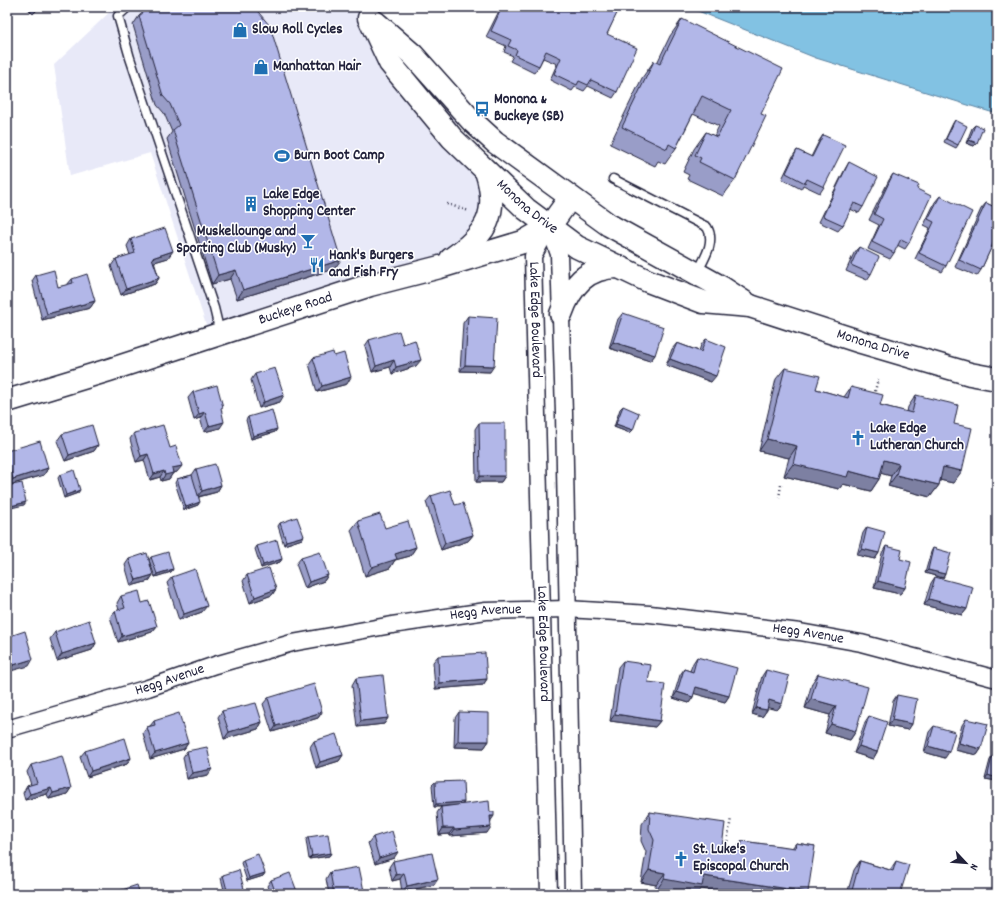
<svg xmlns="http://www.w3.org/2000/svg" width="1004" height="901" viewBox="0 0 1004 901" font-family="Dekko,sans-serif">
  <style>
    .built { fill: #e8e9f8 }
    .water { fill: #82c2e3; stroke: #5c82a0 }
    .lines { fill: none; stroke-linecap: round; stroke-linejoin: round }
    .lane-casing { stroke: #22223b; stroke-width: 11 }
    .street-casing { stroke: #22223b; stroke-width: 19 }
    .secondary-casing { stroke: #22223b; stroke-width: 25 }
    .path { stroke: #22223b; stroke-width: 2.5; stroke-dasharray: 1 3; stroke-linecap: butt }
    .lane { stroke: #fff; stroke-width: 8 }
    .street { stroke: #fff; stroke-width: 16 }
    .secondary { stroke: #fff; stroke-width: 22 }
    .wall { fill: #999dc8; stroke: #22223b }
    .shaded-wall { fill: #7d80a2; stroke: #22223b }
    .building { fill: #b2b7e8; stroke: #22223b }
    .labels { text-anchor: middle; dominant-baseline: central; stroke-width: 3; stroke-linejoin: round; paint-order: stroke }
    .poi-label { font-size: 15px; font-weight: bold; fill: #22223b; stroke: #fff; text-anchor: start }
    .street-label { font-size: 15px; fill: #22223b; stroke: #fff }
  </style>
  <rect width="100%" height="100%" fill="#fff"/>
  <filter id="ink" filterUnits="userSpaceOnUse"><feTurbulence type="fractalNoise" baseFrequency=".025" numOctaves="2"/><feDisplacementMap in="SourceGraphic" scale="8" xChannelSelector="R" yChannelSelector="G"/><feConvolveMatrix kernelMatrix="1 2 1 2 8 2 1 2 1" color-interpolation-filters="sRGB"/></filter>
  <g filter="url(#ink)">
    <polygon class="built" points="115,7 360,7 417,72 456,122 487,178 482,253 210,337 150,153 70,176 54,65"/>
    <polygon class="water" points="688,7 997,7 997,114 816,58"/>
    <g class="lines">
      <g class="lane-casing">
        <g id="lane">
          <polyline points="128,7 118,16 130,58 214,308 220,333"/>
          <path d="M613,179L707,227C716,242 704,259 697,273"/>
        </g>
      </g>
      <g class="street-casing">
        <g id="street">
          <path id="s1" d="M549,227L533,256L549,894"/>
          <polyline points="549,227 559,254 564,413 573,894"/>
          <path id="s2" d="M7,729L148,688L215,665L292,643L392,625L486,611L567,609L650,614L800,632L861,643L997,679"/>
        </g>
      </g>
      <g class="secondary-casing">
        <g id="secondary">
          <path id="s3" d="M369,18L390,63L452,138L526,209L577,247L648,281L703,302L750,306L861,342L970,374L997,379"/>
          <polyline points="375,22 413,55 472,121 495,142 609,225 721,287 750,306"/>
          <path d="M451,259C486,235 500,214 486,171"/>
          <path d="M561,314C571,286 586,267 618,267"/>
          <path id="s4" d="M7,401L109,370L370,285L440,267L523,242L549,227L570,198"/>
        </g>
      </g>
      <g class="path">
        <polyline points="447,204 469,211"/>
        <polyline points="874,395 878,379"/>
        <polyline points="779,498 781,485"/>
        <polyline points="726,849 731,818"/>
        <polyline points="699,894 700,888"/>
      </g>
      <use href="#lane" class="lane"/>
      <use href="#street" class="street"/>
      <use href="#secondary" class="secondary"/>
    </g>
    <g class="wall">
      <polygon points="30,7 42,7 39,10 38,9 33,14 28,9"/>
      <polygon points="140,7 254,7 334,269 237,299 230,279 212,284 167,139 172,132 164,113 157,105 133,25 139,16 143,13 138,9"/>
      <polygon points="475,7 485,7 482,10"/>
      <polygon points="501,7 619,7 607,34 617,92 613,98 588,86 584,91 575,87 572,91 550,80 557,64 543,58 539,66 534,73 510,61 513,56 504,52 506,46 486,37"/>
      <polygon points="682,19 761,114 735,180 723,196 687,179 689,175 683,172 694,149 706,132 714,136 719,126 693,114 676,148 665,164 658,161 655,166 610,144 642,78 654,61 657,63 670,36"/>
      <polygon points="955,120 958,145 956,148 944,142 953,123"/>
      <polygon points="975,125 977,143 974,146 966,143 972,128"/>
      <polygon points="823,135 824,187 820,193 803,185 801,189 782,179 793,156 797,150 811,157 819,141"/>
      <polygon points="849,162 863,207 859,213 850,209 843,225 838,231 819,222 845,169"/>
      <polygon points="893,174 917,189 909,243 905,249 897,245 894,253 890,259 868,249 879,225 869,220 889,180"/>
      <polygon points="940,196 946,266 942,272 915,259 930,228 924,225 935,202"/>
      <polygon points="986,203 997,208 997,240 995,239 981,270 977,276 955,267 981,209"/>
      <polygon points="131,239 168,258 154,262 159,278 155,284 121,295 111,266 116,259 130,255 127,246"/>
      <polygon points="859,247 871,274 867,280 846,271 854,253"/>
      <polygon points="36,275 58,287 67,285 72,279 95,301 90,308 42,320 32,281"/>
      <polygon points="623,313 655,355 650,361 609,348 618,319"/>
      <polygon points="468,316 490,372 460,371 463,323"/>
      <polygon points="706,339 711,382 666,365 672,349 677,343 699,351 701,345"/>
      <polygon points="369,340 403,344 416,366 392,374 390,367 372,372 365,346"/>
      <polygon points="334,356 347,384 317,392 309,364 313,358"/>
      <polygon points="785,368 816,389 844,397 851,387 880,405 907,412 908,407 916,395 954,424 953,483 940,480 939,485 930,497 888,486 891,476 881,473 879,479 871,491 843,484 839,489 784,476 789,458 759,451 776,379"/>
      <polygon points="255,374 280,402 259,408 251,380"/>
      <polygon points="193,392 221,410 220,428 204,432 200,418 194,420 188,398"/>
      <polygon points="623,406 633,430 630,433 614,427 620,409"/>
      <polygon points="248,417 277,429 275,432 251,439 246,420"/>
      <polygon points="479,423 505,476 501,482 476,482 475,429"/>
      <polygon points="134,433 177,472 173,473 169,479 161,481 160,477 150,480 144,460 136,462 130,439"/>
      <polygon points="62,434 98,445 94,451 65,461 57,441"/>
      <polygon points="7,451 48,468 44,475 9,485 7,479"/>
      <polygon points="196,469 221,485 217,492 199,497 198,505 184,510 175,483 177,479 192,475"/>
      <polygon points="60,475 78,493 64,498 58,478"/>
      <polygon points="431,496 455,505 473,535 468,541 441,550 426,502"/>
      <polygon points="358,521 385,528 416,547 410,556 395,560 390,568 365,576 351,530"/>
      <polygon points="280,523 302,539 284,545 278,526"/>
      <polygon points="867,527 879,553 875,559 857,555 863,533"/>
      <polygon points="257,546 282,559 280,562 261,568 255,549"/>
      <polygon points="886,546 900,559 905,588 900,594 874,588 882,553"/>
      <polygon points="933,548 945,574 943,578 925,573 931,552"/>
      <polygon points="151,557 173,569 171,572 155,577 149,560"/>
      <polygon points="301,558 328,575 324,581 305,588 296,564"/>
      <polygon points="129,559 153,575 149,581 131,586 125,565"/>
      <polygon points="247,575 276,589 272,595 250,603 243,581"/>
      <polygon points="172,577 202,612 179,620 167,583"/>
      <polygon points="935,577 967,609 962,615 924,605 931,583"/>
      <polygon points="121,596 157,626 152,632 118,642 110,617 115,611 119,610 117,603"/>
      <polygon points="997,611 997,622 994,621"/>
      <polygon points="55,632 96,643 92,650 57,661 50,639"/>
      <polygon points="438,656 487,679 483,685 435,689 433,662"/>
      <polygon points="697,657 729,696 725,702 694,693 693,697 689,703 673,698 680,675 684,669 690,671 693,663"/>
      <polygon points="623,661 648,682 660,721 655,727 610,721 618,667"/>
      <polygon points="766,670 782,704 777,710 768,707 767,710 762,717 752,714 762,676"/>
      <polygon points="818,674 856,731 850,740 825,733 830,715 805,708 812,683"/>
      <polygon points="356,678 388,718 384,724 357,727 352,685"/>
      <polygon points="897,695 912,724 908,730 888,726 893,701"/>
      <polygon points="268,698 322,712 318,718 272,732 263,704"/>
      <polygon points="222,711 262,722 258,729 224,739 218,717"/>
      <polygon points="459,712 489,741 484,748 454,747 455,718"/>
      <polygon points="869,716 877,752 873,759 854,753 865,722"/>
      <polygon points="966,719 981,749 977,755 955,750 962,725"/>
      <polygon points="154,721 188,743 184,749 150,759 143,733 147,727 150,726"/>
      <polygon points="934,726 945,758 924,752 929,732"/>
      <polygon points="314,741 343,755 339,761 316,768 310,747"/>
      <polygon points="85,751 131,758 127,764 87,777 80,757"/>
      <polygon points="187,751 208,775 187,779 183,757"/>
      <polygon points="992,757 997,758 997,781 985,779 990,760"/>
      <polygon points="31,765 71,788 67,794 49,799 47,794 25,800 23,793 27,786 31,785 27,772"/>
      <polygon points="435,782 464,802 463,804 491,821 487,833 450,836 449,834 439,835 437,813 441,807 434,807 432,785"/>
      <polygon points="650,812 722,847 736,849 742,841 792,848 796,843 815,846 701,889 656,891 656,885 641,882 646,852 641,841 642,824"/>
      <polygon points="308,837 331,853 329,856 309,859 306,840"/>
      <polygon points="373,837 394,858 375,864 368,843"/>
      <polygon points="243,860 265,873 263,876 247,881 241,863"/>
      <polygon points="393,861 434,885 402,892 400,879 392,881 389,867"/>
      <polygon points="860,861 890,870 896,861 900,894 847,894 854,870"/>
      <polygon points="330,872 362,894 329,894 326,879"/>
      <polygon points="223,875 244,889 242,892 236,894 225,894 221,878"/>
      <polygon points="271,880 298,894 270,894 267,886"/>
    </g>
    <g class="shaded-wall">
      <polygon points="969,140 977,143 974,146 966,143"/>
      <polygon points="173,251 168,258 148,264 152,258"/>
      <polygon points="341,260 334,269 237,299 243,290"/>
      <polygon points="236,270 230,279 212,284 218,275"/>
      <polygon points="159,278 155,284 121,295 126,289"/>
      <polygon points="95,301 90,308 42,320 47,314"/>
      <polygon points="613,342 655,355 650,361 609,348"/>
      <polygon points="670,359 716,376 711,382 666,365"/>
      <polygon points="394,360 390,367 372,372 376,366"/>
      <polygon points="421,360 416,366 392,374 396,367"/>
      <polygon points="465,365 494,366 490,372 460,371"/>
      <polygon points="351,377 347,384 317,392 322,386"/>
      <polygon points="284,395 280,402 259,408 264,402"/>
      <polygon points="205,412 200,418 194,420 199,414"/>
      <polygon points="224,422 220,428 204,432 209,426"/>
      <polygon points="616,424 633,430 630,433 614,427"/>
      <polygon points="277,429 275,432 251,439 253,436"/>
      <polygon points="767,439 797,446 789,458 759,451"/>
      <polygon points="98,445 94,451 65,461 69,455"/>
      <polygon points="148,454 144,460 136,462 141,456"/>
      <polygon points="884,460 899,464 891,476 876,472"/>
      <polygon points="793,464 849,471 879,479 871,491 843,484 839,489 784,476"/>
      <polygon points="182,466 177,472 173,473 169,479 161,481 165,475 172,468"/>
      <polygon points="943,467 962,471 953,483 935,479"/>
      <polygon points="48,468 44,475 9,485 13,479"/>
      <polygon points="164,471 160,477 150,480 154,474"/>
      <polygon points="896,475 939,485 930,497 888,486"/>
      <polygon points="480,476 505,476 501,482 476,482"/>
      <polygon points="221,485 217,492 197,497 202,491"/>
      <polygon points="80,490 78,493 64,498 66,495"/>
      <polygon points="26,502 24,505 7,509 7,507"/>
      <polygon points="200,502 198,505 184,510 186,507"/>
      <polygon points="473,535 468,541 441,550 445,543"/>
      <polygon points="304,536 302,539 284,545 286,541"/>
      <polygon points="416,547 410,556 395,560 390,568 365,576 372,567 395,554"/>
      <polygon points="862,549 879,553 875,559 857,555"/>
      <polygon points="282,559 280,562 261,568 263,565"/>
      <polygon points="173,569 171,572 155,577 157,574"/>
      <polygon points="928,570 945,574 943,578 925,573"/>
      <polygon points="153,575 149,581 131,586 136,580"/>
      <polygon points="328,575 324,581 305,588 309,582"/>
      <polygon points="878,581 905,588 900,594 874,588"/>
      <polygon points="276,589 272,595 250,603 255,597"/>
      <polygon points="929,599 967,609 962,615 924,605"/>
      <polygon points="207,606 202,612 179,620 184,614"/>
      <polygon points="997,617 997,622 994,621"/>
      <polygon points="157,626 152,632 118,642 122,636"/>
      <polygon points="96,643 92,650 57,661 62,654"/>
      <polygon points="33,659 29,666 7,672 7,667"/>
      <polygon points="487,679 483,685 435,689 439,683"/>
      <polygon points="696,687 729,696 725,702 692,693"/>
      <polygon points="677,692 693,697 689,703 673,698"/>
      <polygon points="811,699 836,706 830,715 805,708"/>
      <polygon points="769,700 782,704 777,710 765,707"/>
      <polygon points="756,708 767,710 762,717 752,714"/>
      <polygon points="322,712 318,718 272,732 276,726"/>
      <polygon points="615,714 660,721 655,727 610,721"/>
      <polygon points="388,718 384,724 357,727 361,721"/>
      <polygon points="892,720 912,724 908,730 888,726"/>
      <polygon points="262,722 258,729 224,739 229,732"/>
      <polygon points="831,724 856,731 850,740 825,733"/>
      <polygon points="458,741 489,741 484,748 454,747"/>
      <polygon points="188,743 184,749 150,759 155,753"/>
      <polygon points="959,743 981,749 977,755 955,750"/>
      <polygon points="859,746 877,752 873,759 854,753"/>
      <polygon points="928,746 949,752 945,758 924,752"/>
      <polygon points="343,755 339,761 316,768 320,762"/>
      <polygon points="131,758 127,764 87,777 91,771"/>
      <polygon points="212,769 208,775 187,779 192,773"/>
      <polygon points="988,775 997,778 997,781 985,779"/>
      <polygon points="51,788 47,794 25,800 30,794"/>
      <polygon points="71,788 67,794 49,799 53,793"/>
      <polygon points="464,802 462,805 434,807 436,804"/>
      <polygon points="490,816 494,816 490,822"/>
      <polygon points="491,827 487,833 450,836 454,830"/>
      <polygon points="443,828 454,828 449,834 439,835"/>
      <polygon points="398,852 394,858 375,864 379,858"/>
      <polygon points="331,853 329,856 309,859 312,856"/>
      <polygon points="649,870 665,873 656,885 641,882"/>
      <polygon points="265,873 263,876 247,881 249,878"/>
      <polygon points="404,873 400,879 392,881 396,875"/>
      <polygon points="704,876 808,892 807,894 736,894 701,889 697,894 672,894 656,891 664,879"/>
      <polygon points="438,879 434,885 402,892 407,886"/>
      <polygon points="244,889 242,892 236,894 228,894"/>
      <polygon points="364,891 362,894 347,894"/>
    </g>
    <g class="building">
      <polygon points="32,7 38,7 39,8 35,11"/>
      <polygon points="150,7 254,7 270,26 341,260 243,290 236,270 218,275 173,130 179,125 170,104 163,96 139,16"/>
      <polygon points="502,7 620,7 607,34 637,48 617,92 591,80 588,85 579,81 577,85 554,74 561,58 546,51 539,66 515,55 517,50 508,46 511,40 491,31"/>
      <polygon points="682,19 783,69 761,114 766,116 735,180 699,162 701,158 695,155 706,132 717,137 731,110 702,96 676,148 669,144 667,149 622,127 654,61 660,64"/>
      <polygon points="955,120 967,126 958,145 946,139"/>
      <polygon points="975,125 983,128 977,143 969,140"/>
      <polygon points="823,135 845,145 824,187 807,179 805,183 786,173 797,150 812,157"/>
      <polygon points="849,162 878,177 863,207 854,203 843,225 823,216"/>
      <polygon points="893,174 919,185 917,189 931,196 909,243 901,239 894,253 872,242 883,219 874,214"/>
      <polygon points="940,196 972,212 946,266 919,253 934,222 928,219"/>
      <polygon points="986,203 997,208 997,235 981,270 959,260"/>
      <polygon points="165,228 173,251 152,258 159,278 126,289 116,259 135,253 131,239"/>
      <polygon points="859,247 879,257 871,274 851,265"/>
      <polygon points="54,270 58,287 73,283 72,279 87,274 95,301 47,314 36,275"/>
      <polygon points="623,313 664,327 655,355 613,342"/>
      <polygon points="468,316 497,318 494,366 465,365"/>
      <polygon points="399,331 403,344 415,340 421,360 396,367 394,360 376,366 369,340"/>
      <polygon points="706,339 726,347 716,376 670,359 677,343 701,352"/>
      <polygon points="333,352 334,356 344,353 351,377 322,386 313,358"/>
      <polygon points="275,368 284,395 264,402 255,374"/>
      <polygon points="785,368 820,376 816,389 848,398 851,387 883,395 880,405 912,413 916,395 958,405 954,424 972,428 962,471 943,467 939,485 896,475 899,464 884,460 879,479 849,471 847,477 793,464 797,446 767,439"/>
      <polygon points="217,385 223,407 221,408 224,422 209,426 205,412 199,414 193,392"/>
      <polygon points="623,406 639,413 633,430 616,424"/>
      <polygon points="272,410 277,429 253,436 248,417"/>
      <polygon points="479,423 505,423 505,476 480,476"/>
      <polygon points="92,425 98,445 69,455 62,434"/>
      <polygon points="163,425 170,448 176,446 182,466 172,468 173,473 165,475 164,471 154,474 148,454 141,456 134,433"/>
      <polygon points="40,441 48,468 13,479 7,459 7,451"/>
      <polygon points="215,464 221,485 202,491 196,469"/>
      <polygon points="74,470 80,490 66,495 60,475"/>
      <polygon points="192,475 200,502 186,507 177,479"/>
      <polygon points="22,483 26,502 7,507 7,486"/>
      <polygon points="450,490 455,505 463,503 473,535 445,543 431,496"/>
      <polygon points="380,514 385,528 408,521 416,547 395,554 397,559 372,567 358,521"/>
      <polygon points="297,517 304,536 286,541 280,523"/>
      <polygon points="867,527 885,532 879,553 862,549"/>
      <polygon points="277,540 282,559 263,565 257,546"/>
      <polygon points="886,546 902,550 900,559 911,562 905,588 878,581"/>
      <polygon points="933,548 951,553 945,574 928,570"/>
      <polygon points="168,552 173,569 157,574 151,557"/>
      <polygon points="320,552 328,575 309,582 301,558"/>
      <polygon points="147,553 153,575 136,580 129,559"/>
      <polygon points="269,568 276,589 255,597 247,575"/>
      <polygon points="195,569 207,606 184,614 172,577"/>
      <polygon points="935,577 973,587 967,609 929,599"/>
      <polygon points="139,591 142,603 149,601 157,626 122,636 115,611 125,608 121,596"/>
      <polygon points="89,620 96,643 62,654 55,632"/>
      <polygon points="25,631 33,659 7,667 7,637"/>
      <polygon points="485,653 487,679 439,683 438,656"/>
      <polygon points="697,657 737,668 729,696 696,687 693,697 677,692 684,669 693,672"/>
      <polygon points="623,661 651,665 648,682 665,684 660,721 615,714"/>
      <polygon points="766,670 789,676 782,704 769,700 767,710 756,708"/>
      <polygon points="818,674 868,687 856,731 831,724 836,706 811,699"/>
      <polygon points="383,675 388,718 361,721 356,678"/>
      <polygon points="314,684 322,712 276,726 268,698"/>
      <polygon points="897,695 917,699 912,724 892,720"/>
      <polygon points="256,703 262,722 229,732 222,711"/>
      <polygon points="459,712 489,713 489,741 458,741"/>
      <polygon points="179,713 188,743 155,753 147,727 155,725 154,721"/>
      <polygon points="869,716 887,722 877,752 859,746"/>
      <polygon points="966,719 988,724 981,749 959,743"/>
      <polygon points="934,726 955,732 949,752 928,746"/>
      <polygon points="336,734 343,755 320,762 314,741"/>
      <polygon points="125,738 131,758 91,771 85,751"/>
      <polygon points="207,747 212,769 192,773 187,751"/>
      <polygon points="62,756 71,788 53,793 51,788 30,794 27,786 37,783 31,765"/>
      <polygon points="992,757 997,758 997,778 988,775"/>
      <polygon points="463,781 464,802 436,804 435,782"/>
      <polygon points="489,801 490,812 494,812 494,816 490,816 491,827 454,830 454,828 443,828 441,807"/>
      <polygon points="650,812 725,823 722,847 741,850 742,841 795,848 796,843 815,846 808,892 704,876 702,886 664,879 665,873 649,870 654,840 649,829"/>
      <polygon points="392,831 398,852 379,858 373,837"/>
      <polygon points="328,834 331,853 312,856 308,837"/>
      <polygon points="432,853 438,879 407,886 404,873 396,875 393,861"/>
      <polygon points="258,854 265,873 249,878 243,860"/>
      <polygon points="860,861 893,871 896,861 909,865 900,894 851,894"/>
      <polygon points="359,867 364,891 347,894 334,894 330,872"/>
      <polygon points="239,870 244,889 228,894 223,875"/>
      <polygon points="290,873 298,894 276,894 271,880"/>
      <polygon points="137,885 140,894 120,894 119,891"/>
      <polygon points="996,889 997,890 997,894 995,894"/>
      <polygon points="212,892 213,894 206,894"/>
    </g>
  </g>
  <defs>
    <g id="shop-bare" transform="scale(1.2)"><path d="M-5-2.5h2.3a2.7 3.5 0 0 1 5.4 0H5L5.5 6h-11ZM-1.5-2.5h3a1.5 2.3 0 0 0-3 0Z" fill="#1f6fb2" stroke="#fff" stroke-width="2.5" paint-order="stroke"/></g>
    <g id="bus-bare" transform="scale(1.2)"><path d="M-5-6H5V4H4V6H2V4H-2V6H-4V4H-5ZM-3.5-4V0h7V-4ZM-3.5 1.2v1.5H-2V1.2ZM2 1.2v1.5H3.5V1.2Z" fill="#1f6fb2" stroke="#fff" stroke-width="2.5" paint-order="stroke"/></g>
    <g id="stadium-bare" transform="scale(1.2)"><path d="M0-5a6.5 5 0 1 0 0 10a6.5 5 0 1 0 0-10ZM-3.5-1.8h7v3.6h-7Z" fill="#1f6fb2" stroke="#fff" stroke-width="2.5" paint-order="stroke"/></g>
    <g id="building-bare" transform="scale(1.2)"><path d="M-4-6H4V6H1V3H-1V6H-4ZM-2.5-4.3h1.7v1.8h-1.7ZM.8-4.3h1.7v1.8H.8ZM-2.5-1h1.7V.8h-1.7ZM.8-1h1.7V.8H.8Z" fill="#1f6fb2" stroke="#fff" stroke-width="2.5" paint-order="stroke"/></g>
    <g id="bar-bare" transform="scale(1.2)"><path d="M-6-5H6L.8 .8V4.5H3.5V6h-7V4.5H-.8V.8Z" fill="#1f6fb2" stroke="#fff" stroke-width="2.5" paint-order="stroke"/></g>
    <g id="restaurant-bare" transform="scale(1.2)"><path d="M-5-6h1v4h1v-4h1v4h1v-4h1v5L-1.5 .5V6h-2V.5L-5-1ZM5-6V6H3V1.5H1.5Q1.5-4 5-6Z" fill="#1f6fb2" stroke="#fff" stroke-width="2.5" paint-order="stroke"/></g>
    <g id="church-bare" transform="scale(1.2)"><path d="M-1.2-6h2.4v3.5h3.3v2.4h-3.3V6h-2.4V-.1h-3.3v-2.4h3.3Z" fill="#1f6fb2" stroke="#fff" stroke-width="2.5" paint-order="stroke"/></g>
  </defs>
  <g fill-rule="evenodd">
    <use href="#shop-bare" x="240" y="30"/>
    <use href="#shop-bare" x="261" y="67"/>
    <use href="#bus-bare" x="482" y="109"/>
    <use href="#stadium-bare" x="282" y="156"/>
    <use href="#building-bare" x="251" y="204"/>
    <use href="#bar-bare" x="308" y="241"/>
    <use href="#restaurant-bare" x="317" y="265"/>
    <use href="#church-bare" x="858" y="438"/>
    <use href="#church-bare" x="681" y="859"/>
  </g>
  <g class="labels">
    <g class="poi-label">
      <text x="252" y="30">Slow Roll Cycles</text>
      <text x="273" y="67">Manhattan Hair</text>
      <text x="494" y="100">Monona &amp;<tspan x="494" dy="17">Buckeye (SB)</tspan></text>
      <text x="294" y="156">Burn Boot Camp</text>
      <text x="263" y="195">Lake Edge<tspan x="263" dy="17">Shopping Center</tspan></text>
      <text x="296" y="232" text-anchor="end">Muskellounge and<tspan x="296" dy="17">Sporting Club (Musky)</tspan></text>
      <text x="329" y="256">Hank's Burgers<tspan x="329" dy="17">and Fish Fry</tspan></text>
      <text x="870" y="429">Lake Edge<tspan x="870" dy="17">Lutheran Church</tspan></text>
      <text x="693" y="850">St. Luke's<tspan x="693" dy="17">Episcopal Church</tspan></text>
    </g>
    <g class="street-label">
      <text stroke="none"><textPath href="#s3" startOffset="249">Monona Drive</textPath></text>
      <text stroke="none"><textPath href="#s4" startOffset="303">Buckeye Road</textPath></text>
      <text stroke="none"><textPath href="#s1" startOffset="97">Lake Edge Boulevard</textPath></text>
      <text stroke="none"><textPath href="#s3" startOffset="627">Monona Drive</textPath></text>
      <text stroke="none"><textPath href="#s2" startOffset="494">Hegg Avenue</textPath></text>
      <text stroke="none"><textPath href="#s2" startOffset="818">Hegg Avenue</textPath></text>
      <text stroke="none"><textPath href="#s1" startOffset="421">Lake Edge Boulevard</textPath></text>
      <text stroke="none"><textPath href="#s2" startOffset="170">Hegg Avenue</textPath></text>
    </g>
  </g>
  <rect width="1004" height="901" fill="none" stroke="#fff" stroke-width="24"/>
  <rect x="12" y="12" width="980" height="877" fill="none" stroke="#22223b" stroke-width="1.5" filter="url(#ink)"/>
  <g transform="translate(966 863) rotate(116)" stroke="#ffffff" stroke-width="3" paint-order="stroke">
  <path d="M0-3L7 15L0 10L-7 15Z" fill="#22223b"/>
  <text y="-6" font-size="11" font-weight="bold" text-anchor="middle" fill="#22223b">N</text>
  </g>
</svg>
